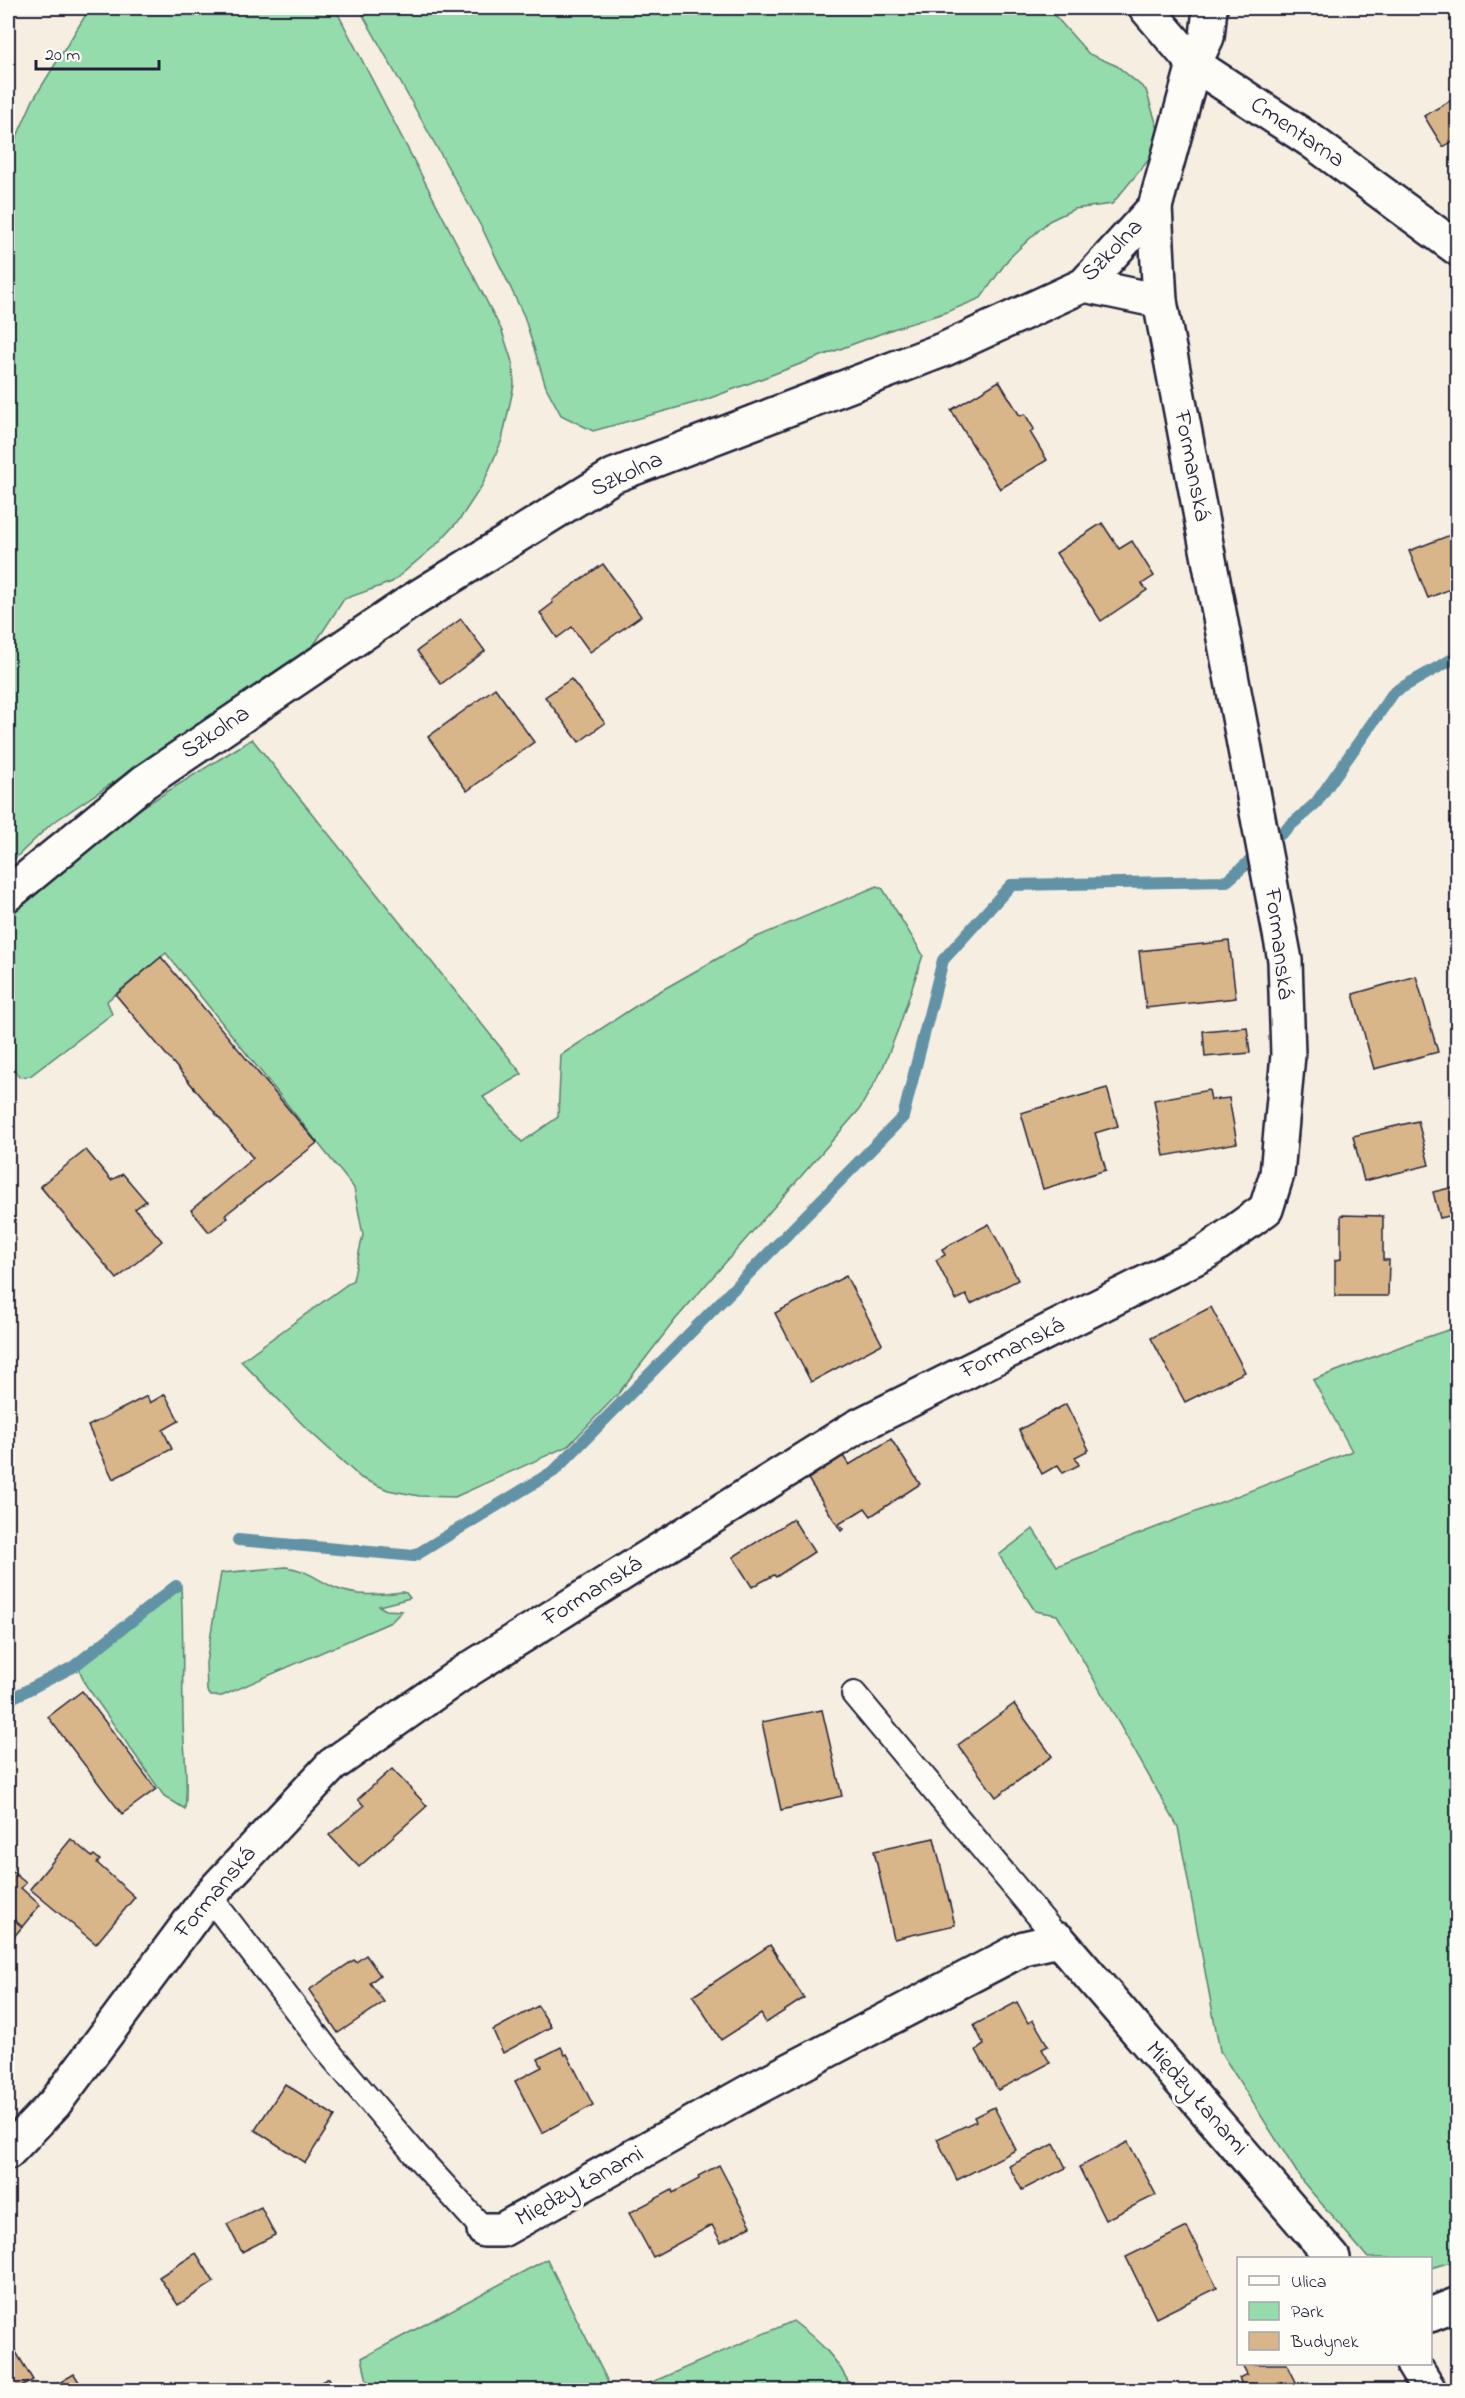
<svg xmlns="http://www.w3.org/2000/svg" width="1465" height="2398" viewBox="0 0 1465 2398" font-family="'Indie Flower',sans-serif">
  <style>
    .green { fill: #94dcab; stroke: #5b7f73; stroke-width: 1.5 }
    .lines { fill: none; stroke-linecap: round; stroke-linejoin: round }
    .stream { stroke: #6292a5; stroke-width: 12 }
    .building { fill: #d9b58a; stroke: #22223b; stroke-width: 1.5 }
    .lane-casing { stroke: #22223b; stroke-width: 28 }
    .street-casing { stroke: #22223b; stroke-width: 38 }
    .lane { stroke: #fdfcf7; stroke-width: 24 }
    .street { stroke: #fdfcf7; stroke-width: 33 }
    .labels { text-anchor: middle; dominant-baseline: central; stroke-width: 6; stroke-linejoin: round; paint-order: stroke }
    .street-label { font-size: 24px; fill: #22223b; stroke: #fdfcf7 }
  </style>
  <rect width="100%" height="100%" fill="#f6eee1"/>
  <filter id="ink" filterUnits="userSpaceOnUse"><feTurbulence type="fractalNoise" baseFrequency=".0167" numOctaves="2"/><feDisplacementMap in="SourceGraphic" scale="12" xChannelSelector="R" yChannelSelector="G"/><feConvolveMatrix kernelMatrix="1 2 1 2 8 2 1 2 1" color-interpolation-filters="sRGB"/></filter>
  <g filter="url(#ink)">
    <g class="green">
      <polygon points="90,8 335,8 502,331 513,365 514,385 502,440 483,484 460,519 437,544 392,582 344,599 310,651 51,824 8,865 8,157 33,100"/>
      <polygon points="359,8 1048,8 1089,54 1117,66 1146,90 1158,129 1151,157 1112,204 1074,209 1049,221 1009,258 981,298 947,312 893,329 705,400 593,431 561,415 546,387 524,316 483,230"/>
      <path d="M252,739L522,1074L483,1097L522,1142L558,1117L561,1055L648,998L752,939L877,886L883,889L923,955L899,1027L882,1070L859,1110L675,1320L618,1394L568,1446L455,1497L419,1496L388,1490L361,1478L306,1428L241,1361L353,1280L363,1235L354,1188L166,953L107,1001L112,1014L30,1076L19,1077L8,1061V912C78,841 168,792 252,739Z"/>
      <polygon points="1457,1327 1458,2260 1431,2268 1430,2258 1368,2258 1303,2182 1220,2051 1178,1827 1057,1615 1035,1611 999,1555 1033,1529 1057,1566 1352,1451 1313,1380 1415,1341"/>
      <path d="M286,1567C305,1569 318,1580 335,1588C356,1597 380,1595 402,1592L406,1593L410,1598L379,1606L386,1610L402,1611L391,1622L222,1696H211L207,1691L206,1663L221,1573Z"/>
      <path d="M181,1588C184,1631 182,1674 183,1717C183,1748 189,1778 185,1809L164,1796L85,1684L80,1671V1666L174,1590Z"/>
      <polygon points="547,2259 612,2390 372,2390 366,2377 362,2358"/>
      <path d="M793,2321C819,2341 839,2359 852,2390H634Z"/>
    </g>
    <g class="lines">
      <g class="stream">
        <polyline points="238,1540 414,1556 554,1471 903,1117 943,960 1011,885 1227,881 1316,803 1394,692 1458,656"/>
        <polyline points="8,1700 73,1667 176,1586"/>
      </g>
    </g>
    <g class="building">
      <polygon points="1458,96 1458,138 1443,147 1424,116"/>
      <polygon points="999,381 1020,416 1025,414 1034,429 1030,432 1047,460 1000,489 951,410"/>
      <polygon points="1102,523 1119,549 1132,541 1154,576 1142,584 1147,590 1101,621 1056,553"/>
      <polygon points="1458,532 1458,586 1428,598 1409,551"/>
      <polygon points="603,564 641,616 590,652 572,627 557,638 540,613 553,603 552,600"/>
      <polygon points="461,619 485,651 441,684 417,651"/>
      <polygon points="571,679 605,723 579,742 545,697"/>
      <polygon points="495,688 534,742 467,791 428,737"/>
      <polygon points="1229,941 1236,998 1146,1008 1139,951"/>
      <polygon points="161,957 317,1143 225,1215 228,1218 209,1232 191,1210 253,1158 116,995"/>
      <polygon points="1416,976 1438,1052 1374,1069 1353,994"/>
      <polygon points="1247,1027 1250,1053 1205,1057 1203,1031"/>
      <polygon points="1107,1088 1118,1126 1095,1133 1106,1170 1043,1189 1021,1113"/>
      <polygon points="1209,1090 1211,1100 1229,1098 1237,1143 1164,1156 1154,1100"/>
      <polygon points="1418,1121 1429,1165 1364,1181 1353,1136"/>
      <polygon points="86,1150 111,1180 123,1174 146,1201 135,1209 162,1241 117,1279 40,1186"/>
      <polygon points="1458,1186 1458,1214 1440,1218 1433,1192"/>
      <polygon points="1341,1215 1383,1216 1383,1260 1389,1260 1388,1296 1335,1296 1335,1260 1341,1259"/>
      <polygon points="989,1224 1018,1280 971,1304 966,1295 956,1300 936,1260 945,1255 942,1249"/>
      <polygon points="846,1276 882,1344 811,1382 775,1313"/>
      <polygon points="1211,1307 1245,1372 1185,1402 1151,1338"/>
      <polygon points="165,1394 179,1421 163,1430 172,1449 113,1479 88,1426 147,1396 150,1403"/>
      <polygon points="1066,1404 1089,1450 1075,1457 1079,1465 1063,1473 1058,1465 1042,1474 1019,1430"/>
      <polygon points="891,1439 920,1484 871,1516 865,1508 839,1524 843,1529 841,1531 808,1479 843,1456 849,1465"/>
      <polygon points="793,1519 814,1552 776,1577 774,1575 752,1587 733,1557"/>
      <polygon points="82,1691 156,1789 122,1814 48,1717"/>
      <polygon points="1014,1704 1052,1756 996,1797 958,1745"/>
      <polygon points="822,1710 842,1796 781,1810 762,1722"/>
      <polygon points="392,1769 427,1806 359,1867 329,1835 364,1806 358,1799"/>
      <polygon points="934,1838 955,1925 894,1939 874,1851"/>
      <polygon points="71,1839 92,1857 94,1855 100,1860 97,1863 135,1897 96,1944 30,1889"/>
      <polygon points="8,1868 26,1883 21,1888 40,1905 22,1927 8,1914"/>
      <polygon points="8,1914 22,1927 8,1944"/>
      <polygon points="770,1945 804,1998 766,2023 761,2014 721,2040 693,1996"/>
      <polygon points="366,1955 380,1975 370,1983 384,2002 338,2033 309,1990 354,1960 356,1962"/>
      <polygon points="1017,2002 1028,2023 1033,2020 1048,2046 1042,2049 1050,2063 998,2090 976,2050 984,2045 974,2025"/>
      <polygon points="538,2006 551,2027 503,2053 493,2030"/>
      <polygon points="561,2047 565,2055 567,2054 593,2105 542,2133 515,2081 542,2067 538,2059"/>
      <polygon points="285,2084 335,2116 305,2163 255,2130"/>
      <polygon points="994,2107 1016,2150 957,2180 937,2139 976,2121 974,2117"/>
      <polygon points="1128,2142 1156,2195 1105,2220 1079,2167"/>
      <polygon points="1054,2144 1066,2168 1022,2190 1009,2166"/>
      <polygon points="719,2165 751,2226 721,2242 712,2225 653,2257 629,2213 672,2190 673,2193 699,2179 698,2176"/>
      <polygon points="261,2207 275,2235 242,2252 227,2224"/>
      <polygon points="1187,2227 1217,2288 1156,2318 1126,2257"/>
      <polygon points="196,2253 214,2282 178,2305 159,2277"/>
      <polygon points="8,2339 33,2380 16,2390 8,2390"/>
      <polygon points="1242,2364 1287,2364 1300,2390 1245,2390 1239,2378 1247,2374"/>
      <polygon points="74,2374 84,2390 47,2390"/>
      <polygon points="329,2378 335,2390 308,2390 307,2389"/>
    </g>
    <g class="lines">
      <g class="lane-casing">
        <g id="lane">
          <polyline points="854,1694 1059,1940"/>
          <polyline points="209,1896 331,2055 416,2155 484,2230"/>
        </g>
      </g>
      <g class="street-casing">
        <g id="street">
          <polyline points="1146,8 1194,64 1310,140 1458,249"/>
          <polyline points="1084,285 1160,301"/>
          <polyline points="8,894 144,782 410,602 613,476 945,349 1084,285 1155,207 1194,64 1207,37 1210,8"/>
          <polyline points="8,2152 55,2103 209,1896 332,1765 460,1675 856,1427 1205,1253 1266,1209 1277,1174 1288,1055 1285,960 1160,301 1155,207"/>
          <polyline points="484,2230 502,2230 752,2090 1024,1948 1059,1940 1333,2258"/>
          <polyline points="1430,2315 1458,2304"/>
          <polyline points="1413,2364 1429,2390"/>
        </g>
      </g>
      <use href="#lane" class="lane"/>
      <use href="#street" class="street"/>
    </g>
  </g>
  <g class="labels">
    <g class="street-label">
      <text transform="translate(1297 133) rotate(34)">Cmentarna</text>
      <text transform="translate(1113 251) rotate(-46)">Szkolna</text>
      <text transform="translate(1191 466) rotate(79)">Formanská</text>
      <text transform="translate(627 475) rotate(-25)">Szkolna</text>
      <text transform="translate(216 733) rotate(-34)">Szkolna</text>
      <text transform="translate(1278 944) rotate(83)">Formanská</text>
      <text transform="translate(1013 1349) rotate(-26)">Formanská</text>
      <text transform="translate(593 1592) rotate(-32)">Formanská</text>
      <text transform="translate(216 1893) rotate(-50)">Formanská</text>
      <text transform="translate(1196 2099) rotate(49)">Między Łanami</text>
      <text transform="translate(580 2187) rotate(-29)">Między Łanami</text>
    </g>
  </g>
  <rect width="1465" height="2398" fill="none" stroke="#fdfcf7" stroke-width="30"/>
  <rect x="15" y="15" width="1435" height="2368" fill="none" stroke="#22223b" stroke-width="2" filter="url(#ink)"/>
  <rect x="1237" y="2257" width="195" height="108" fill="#fdfcf7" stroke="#a5a5ac" stroke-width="1.5"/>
  <rect x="1249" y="2276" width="30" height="9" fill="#fdfcf7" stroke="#a5a5ac" stroke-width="1.5"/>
  <text x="1291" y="2287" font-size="18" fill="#22223b">Ulica</text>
  <rect x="1249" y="2302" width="30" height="18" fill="#94dcab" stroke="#a5a5ac" stroke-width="1.5"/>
  <text x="1291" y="2317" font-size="18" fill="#22223b">Park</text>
  <rect x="1249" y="2332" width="30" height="18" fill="#d9b58a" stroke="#a5a5ac" stroke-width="1.5"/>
  <text x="1291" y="2347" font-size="18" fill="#22223b">Budynek</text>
  <path d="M36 60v9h123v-9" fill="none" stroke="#22223b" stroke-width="3"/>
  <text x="45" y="60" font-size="18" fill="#22223b" stroke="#fdfcf7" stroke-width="4.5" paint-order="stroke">20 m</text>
</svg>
